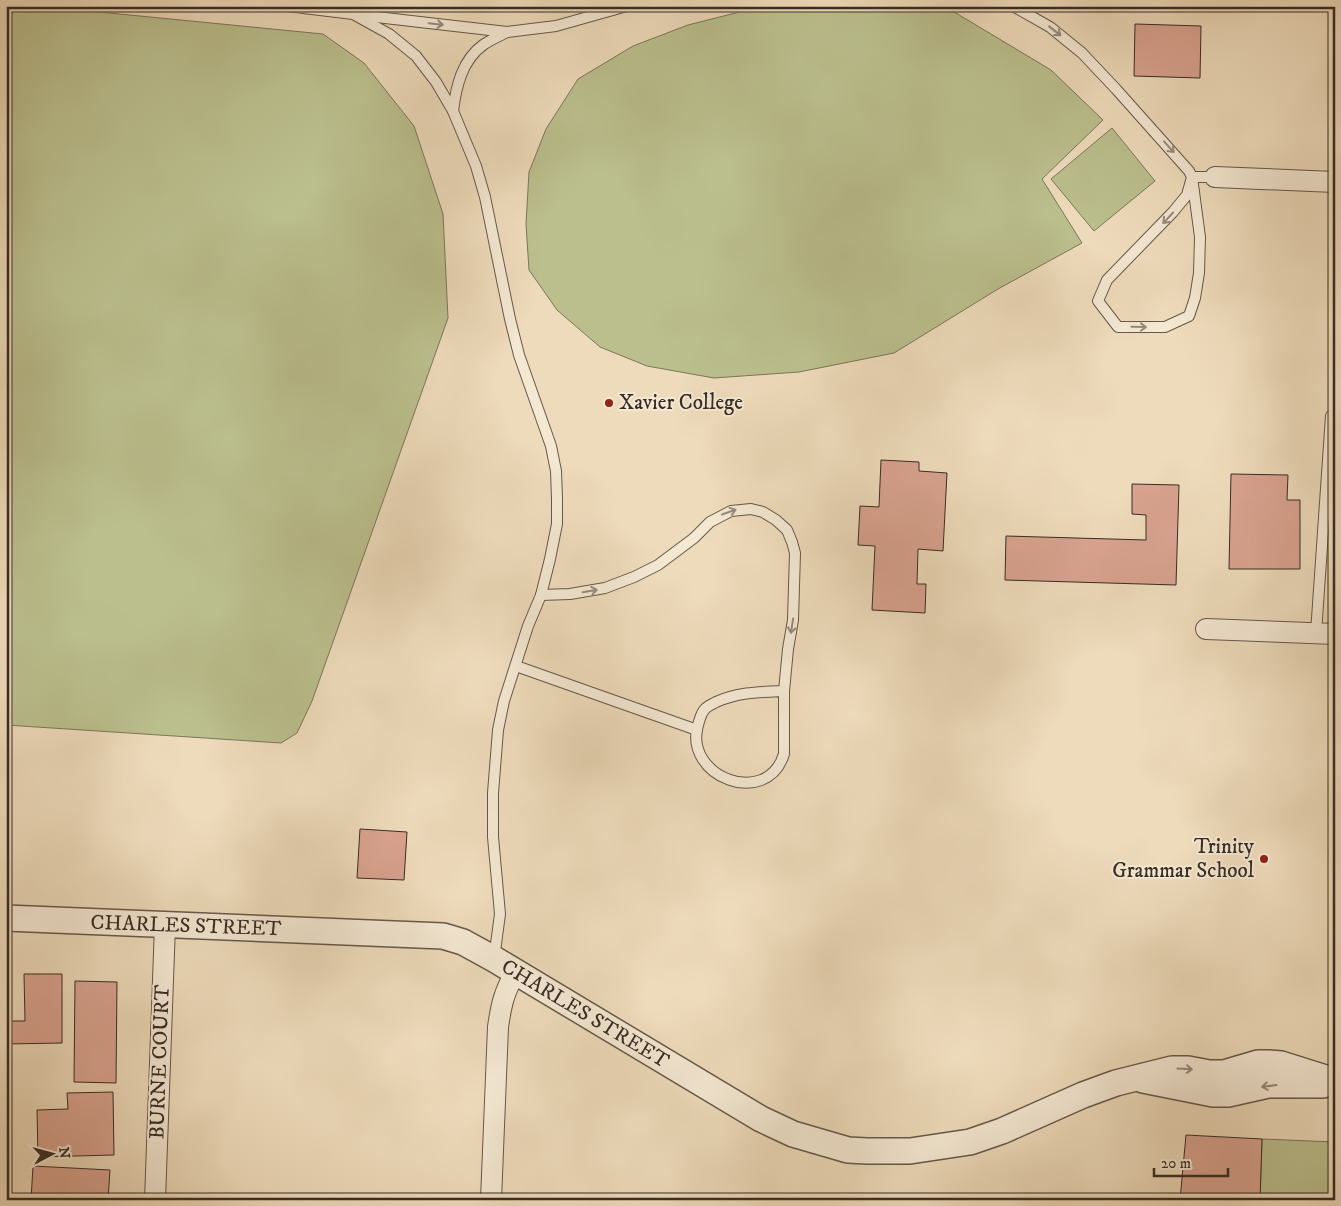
<svg xmlns="http://www.w3.org/2000/svg" width="1341" height="1206" viewBox="0 0 1341 1206" font-family="'IM FELL DW Pica',serif">
  <style>
    .green { fill: #bbbf8e; stroke: #79765a }
    .building { fill: #d9a390; stroke: #372c25 }
    .lines { fill: none; stroke-linecap: round; stroke-linejoin: round }
    .service-casing { stroke: #65584a; stroke-width: 12 }
    .minor-casing { stroke: #65584a; stroke-width: 22 }
    .tertiary-casing { stroke: #65584a; stroke-width: 28 }
    .service { stroke: #f4e8d3; stroke-width: 10 }
    .minor { stroke: #f4e8d3; stroke-width: 20 }
    .tertiary { stroke: #f4e8d3; stroke-width: 25 }
    .oneway { stroke: #968a7c }
    .poi-dot { fill: #8f2418; stroke: #f4e8d3; stroke-width: 2 }
    .labels { text-anchor: middle; dominant-baseline: central; stroke-width: 4; stroke-linejoin: round; paint-order: stroke }
    .poi-label { font-size: 21px; fill: #372c25; stroke: #f4e8d3; text-anchor: start }
    .street-label { font-size: 21px; fill: #372c25; stroke: #f4e8d3 }
  </style>
  <rect width="100%" height="100%" fill="#eedbbb"/>
  <filter id="stains"><feTurbulence type="fractalNoise" baseFrequency=".004" numOctaves="4"/><feColorMatrix values="0 0 0 0 .2 0 0 0 0 .09 0 0 0 0 .02 0 0 0 .5 -.17"/></filter>
  <radialGradient id="worn" r=".72"><stop offset=".6" stop-color="#630" stop-opacity="0"/><stop offset="1" stop-color="#630" stop-opacity=".3"/></radialGradient>
  <g class="green">
    <polygon points="6,6 38,6 323,34 364,63 414,126 443,214 448,318 312,701 297,733 281,743 6,725"/>
    <polygon points="763,6 926,6 956,13 1051,70 1103,120 1042,179 1082,243 998,289 894,353 799,372 714,378 647,366 600,347 557,310 529,270 526,224 529,172 546,129 578,79 633,46 688,25"/>
    <polygon points="1112,128 1155,181 1094,231 1051,179"/>
    <polygon points="1262,1139 1335,1142 1335,1200 1260,1200"/>
  </g>
  <g class="building">
    <polygon points="1135,24 1201,26 1200,78 1134,76"/>
    <polygon points="881,460 919,462 919,471 947,473 943,551 918,549 917,584 926,584 925,613 872,610 875,546 858,545 860,506 879,507"/>
    <polygon points="1231,474 1288,475 1287,500 1300,500 1300,569 1229,569"/>
    <polygon points="1132,484 1179,485 1176,585 1005,580 1006,536 1146,540 1146,515 1132,514"/>
    <polygon points="360,829 407,832 404,880 357,878"/>
    <polygon points="24,974 62,974 62,1043 6,1044 6,1021 25,1021"/>
    <polygon points="75,981 117,982 116,1083 74,1082"/>
    <polygon points="113,1092 114,1155 38,1157 37,1110 68,1109 67,1093"/>
    <polygon points="1186,1135 1262,1139 1260,1200 1180,1200"/>
    <polygon points="33,1166 110,1170 108,1200 31,1200"/>
  </g>
  <g class="lines">
    <g class="service-casing">
      <g id="service">
        <polyline points="287,6 353,14 389,34 416,56 436,82 453,111 476,166 485,197 510,319 519,355 551,446 556,471 557,499 557,524 550,559 541,595 528,626 504,701 498,730 493,793 493,837 500,914 494,959"/>
        <polyline points="1013,6 1050,27 1082,53 1116,89 1189,171 1192,177 1200,237 1199,273 1195,298 1189,316 1165,327 1118,327 1098,301 1107,280 1173,212 1187,195 1192,177"/>
        <polyline points="359,15 507,32 556,26 627,6"/>
        <path d="M453,111C456,87 462,60 483,45C490,40 499,36 507,32"/>
        <polyline points="1192,177 1215,177"/>
        <path d="M541,595L570,594L605,588L634,577L658,565L694,538L710,522L731,511L751,509L763,512L776,520L787,530L792,542L795,553L793,620L788,649L784,691V754C767,809 683,777 698,725C700,719 701,712 706,708C709,705 713,704 716,702C738,692 760,692 784,691"/>
        <polyline points="1316,633 1331,416 1335,416"/>
        <polyline points="516,666 697,730"/>
      </g>
    </g>
    <g class="minor-casing">
      <g id="minor">
        <polyline points="1215,177 1335,182"/>
        <polyline points="1206,629 1335,634"/>
        <polyline points="155,1200 165,925"/>
        <path d="M491,1200L498,1027C501,1006 504,991 516,972"/>
      </g>
    </g>
    <g class="tertiary-casing">
      <g id="tertiary">
        <polyline points="6,918 443,936 463,942 494,959 761,1119 793,1134 848,1150 867,1151 910,1151 970,1142 1002,1131 1083,1095 1116,1083 1172,1069 1188,1069 1209,1073 1224,1073 1258,1063 1268,1063 1281,1064 1335,1081"/>
        <polyline points="1143,1080 1213,1094 1228,1094 1268,1085 1323,1085"/>
      </g>
    </g>
    <use href="#service" class="service"/>
    <use href="#minor" class="minor"/>
    <use href="#tertiary" class="tertiary"/>
  </g>
  <defs><path id="oneway-shaft" d="M-6 0H5M1.5-3L5.5 0L1.5 3" fill="none" stroke-width="1.6" stroke-linecap="round" stroke-linejoin="round" transform="scale(1.25)"/></defs>
  <g class="oneway">
    <use href="#oneway-shaft" transform="translate(436 24) rotate(6)"/>
    <use href="#oneway-shaft" transform="translate(1055 31) rotate(38)"/>
    <use href="#oneway-shaft" transform="translate(1169 147) rotate(48)"/>
    <use href="#oneway-shaft" transform="translate(1168 218) rotate(133)"/>
    <use href="#oneway-shaft" transform="translate(1139 327) rotate(1)"/>
    <use href="#oneway-shaft" transform="translate(729 512) rotate(-19)"/>
    <use href="#oneway-shaft" transform="translate(590 591) rotate(-10)"/>
    <use href="#oneway-shaft" transform="translate(792 626) rotate(99)"/>
    <use href="#oneway-shaft" transform="translate(1185 1069) rotate(3)"/>
    <use href="#oneway-shaft" transform="translate(1269 1086) rotate(173)"/>
  </g>
  <g class="poi-dot">
    <circle cx="609" cy="403" r="5"/>
    <circle cx="1264" cy="859" r="5"/>
  </g>
  <g class="labels">
    <g class="poi-label">
      <text x="619" y="403">Xavier College</text>
      <text x="1254" y="847" text-anchor="end">Trinity<tspan x="1254" dy="24">Grammar School</tspan></text>
    </g>
    <g class="street-label">
      <text transform="translate(186 926) rotate(2)">CHARLES STREET</text>
      <text transform="translate(585 1014) rotate(31)">CHARLES STREET</text>
      <text transform="translate(160 1062) rotate(-88)">BURNE COURT</text>
    </g>
  </g>
  <rect width="1341" height="1206" fill="none" stroke="#eedbbb" stroke-width="25"/>
  <rect x="8" y="8" width="1326" height="1191" fill="none" stroke="#372c25" stroke-width="2.5"/>
  <rect x="12" y="12" width="1316" height="1181" fill="none" stroke="#372c25"/>
  <g transform="translate(52 1154) rotate(84)" stroke="#f4e8d3" stroke-width="4" paint-order="stroke">
  <path d="M0-4L9 19L0 12L-9 19Z" fill="#372c25"/>
  <text y="-8" font-size="14" font-weight="bold" text-anchor="middle" fill="#372c25">N</text>
  </g>
  <path d="M1154 1168v8h74v-8" fill="none" stroke="#372c25" stroke-width="2.5"/>
  <text x="1161" y="1168" font-size="15" fill="#372c25" stroke="#f4e8d3" stroke-width="4" paint-order="stroke">20 m</text>
  <rect width="100%" height="100%" filter="url(#stains)"/>
  <rect width="100%" height="100%" fill="url(#worn)"/>
</svg>
